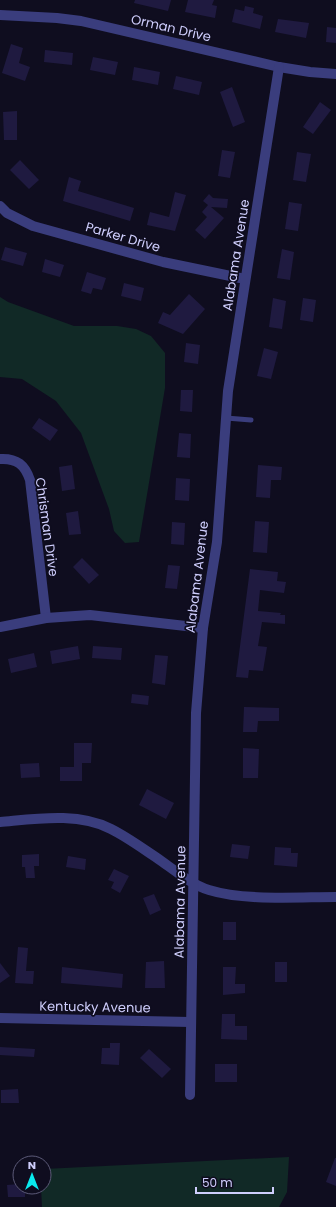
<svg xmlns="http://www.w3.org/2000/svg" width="336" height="1207" viewBox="0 0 336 1207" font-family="Poppins,sans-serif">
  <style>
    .green { fill: #112926 }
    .building { fill: #1f1a40 }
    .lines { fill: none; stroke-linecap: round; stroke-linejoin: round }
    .lane { stroke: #3a3d7d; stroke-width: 5 }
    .street { stroke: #3a3d7d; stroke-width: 10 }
    .labels { text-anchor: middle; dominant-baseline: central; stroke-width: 3.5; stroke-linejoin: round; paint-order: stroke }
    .street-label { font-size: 13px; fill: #cfcefd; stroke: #0f0d1f }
  </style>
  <rect width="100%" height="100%" fill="#0f0d1f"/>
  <g class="green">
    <polygon points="0,297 8,302 74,326 117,326 136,329 151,336 165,353 165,388 139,542 125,543 114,531 109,509 81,433 56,401 22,379 0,377"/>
    <polygon points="289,1157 287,1192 279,1207 42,1207 41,1187 44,1187 44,1169"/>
  </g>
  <g class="building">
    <polygon points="135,0 171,0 168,11 134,3"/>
    <polygon points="188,0 214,0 212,5 217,6 215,18 185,12"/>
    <polygon points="245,6 254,8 253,13 263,16 260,29 232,22 235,9 244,11"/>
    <polygon points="278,19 309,23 306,38 275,32"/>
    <polygon points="327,27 336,28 336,43 326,42"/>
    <polygon points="11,44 23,48 19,63 30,67 25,81 2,73"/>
    <polygon points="45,50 73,53 72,65 44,62"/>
    <polygon points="93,57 118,62 115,75 90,70"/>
    <polygon points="134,67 160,72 158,85 132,80"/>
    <polygon points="176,76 202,82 199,95 173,89"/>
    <polygon points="232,87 245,122 233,127 220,92"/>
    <polygon points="320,102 331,110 313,134 303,127"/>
    <polygon points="17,111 17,140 4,140 3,112"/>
    <polygon points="222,150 235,152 230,178 218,176"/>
    <polygon points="297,152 311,154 306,182 293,180"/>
    <polygon points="20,160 39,180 29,189 10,170"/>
    <polygon points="69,177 81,181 78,191 134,208 130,221 63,201"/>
    <polygon points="175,192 186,195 175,231 147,225 150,212 169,217"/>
    <polygon points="209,194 213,198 228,199 227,208 211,207 224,218 205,239 195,230 207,217 202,212 208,205 203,201"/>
    <polygon points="289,202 302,204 298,231 285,229"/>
    <polygon points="5,247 27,253 23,266 1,260"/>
    <polygon points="282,249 294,252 290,280 277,278"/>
    <polygon points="45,259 64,265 60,277 42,272"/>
    <polygon points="87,272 106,278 102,290 93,288 91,294 81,291"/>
    <polygon points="124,283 144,288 141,301 121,296"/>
    <polygon points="189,294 205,309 183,334 158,323 163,312 170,315"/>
    <polygon points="273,298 286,301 282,329 269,327"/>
    <polygon points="303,298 316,300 313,322 300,320"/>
    <polygon points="186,343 200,345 198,364 184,362"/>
    <polygon points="264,348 278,352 271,379 257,376"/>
    <polygon points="181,390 193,390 192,412 180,411"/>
    <polygon points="39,418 58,430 50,441 32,428"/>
    <polygon points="179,433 191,434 190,458 177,457"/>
    <polygon points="72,465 75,489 62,491 59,467"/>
    <polygon points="258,465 282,467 281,480 271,480 270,498 256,497"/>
    <polygon points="176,478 190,479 189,501 175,500"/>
    <polygon points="78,511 81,534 69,535 66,513"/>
    <polygon points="255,521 269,522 267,553 253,552"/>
    <polygon points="172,522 185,523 184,545 171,544"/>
    <polygon points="82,558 99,575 89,584 73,567"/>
    <polygon points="168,565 180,566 177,589 165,588"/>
    <polygon points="250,569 278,572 277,581 286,582 284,593 260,590 258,611 281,613 280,615 285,615 285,624 262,622 258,646 267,647 263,671 249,670 248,678 236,677"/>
    <polygon points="78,646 80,659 52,664 50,651"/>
    <polygon points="93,646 122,648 121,660 92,658"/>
    <polygon points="34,653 37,667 11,673 8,659"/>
    <polygon points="155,655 168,656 165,685 152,683"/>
    <polygon points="132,694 149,696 148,705 131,703"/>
    <polygon points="244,707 279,708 279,721 258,721 257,732 243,732"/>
    <polygon points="74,743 92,743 91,763 82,763 82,781 60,781 60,767 74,767"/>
    <polygon points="243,748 259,749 258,778 243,778"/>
    <polygon points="39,763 40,777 21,778 20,764"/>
    <polygon points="147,789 174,803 166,819 139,805"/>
    <polygon points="232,844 250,846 248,859 230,857"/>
    <polygon points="275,847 291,848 291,853 298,853 297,867 274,865"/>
    <polygon points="39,854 39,866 34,866 35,878 26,878 25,867 22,867 22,855"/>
    <polygon points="68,856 86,859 85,870 66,867"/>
    <polygon points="114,869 129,876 120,893 111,888 114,882 108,880"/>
    <polygon points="154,894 161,910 150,915 143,898"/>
    <rect x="223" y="922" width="13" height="18"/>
    <polygon points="18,947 28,948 26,971 34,971 33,984 15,983"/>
    <polygon points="164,961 165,988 145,988 146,962"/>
    <rect x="275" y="962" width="12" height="20"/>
    <polygon points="0,963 10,976 0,983"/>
    <polygon points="62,967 123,974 122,988 61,983"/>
    <polygon points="223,967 236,967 235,984 245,984 245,993 223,995"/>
    <polygon points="222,1014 235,1014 235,1026 247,1026 247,1040 221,1039"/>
    <polygon points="110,1043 120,1043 119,1065 101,1064 102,1048 110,1048"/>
    <polygon points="0,1047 35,1049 34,1057 0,1055"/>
    <polygon points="149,1049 171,1069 162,1078 140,1058"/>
    <rect x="215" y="1064" width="22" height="18"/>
    <polygon points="18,1089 19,1103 1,1103 1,1090"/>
    <polygon points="335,1158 336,1158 336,1186 326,1182"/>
    <polygon points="20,1184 20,1187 25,1187 25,1197 8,1197 7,1185"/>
  </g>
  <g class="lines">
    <polyline class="lane" points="226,418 251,420"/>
    <g class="street">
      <polyline points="0,15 57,18 81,21 279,67 310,72 336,74"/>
      <polyline points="0,206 7,213 33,226 163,262 245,279"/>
      <path d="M0,459C17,458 25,465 30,480L46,618"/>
      <polyline points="0,627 46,618 90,615 203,628"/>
      <path d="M0,822C35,819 78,812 111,829C127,837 142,848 157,858C173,869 190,884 209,890C244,901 298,897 336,897"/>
      <polyline points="0,1018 190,1022"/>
      <polyline points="190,1095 196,713 203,628 217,542 228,391 279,67"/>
    </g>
  </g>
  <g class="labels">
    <g class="street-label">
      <text transform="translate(171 28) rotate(13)">Orman Drive</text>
      <text transform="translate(123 237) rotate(16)">Parker Drive</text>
      <text transform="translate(236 255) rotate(-81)">Alabama Avenue</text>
      <text transform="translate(47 527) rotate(82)">Chrisman Drive</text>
      <text transform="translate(197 577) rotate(-83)">Alabama Avenue</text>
      <text transform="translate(180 902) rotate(-89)">Alabama Avenue</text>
      <text transform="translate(95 1007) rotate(1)">Kentucky Avenue</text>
    </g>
  </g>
  <g transform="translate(32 1175)"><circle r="19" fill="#0f0d1f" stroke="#5c5a78"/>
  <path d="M0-3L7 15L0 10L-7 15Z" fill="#09eaee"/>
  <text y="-6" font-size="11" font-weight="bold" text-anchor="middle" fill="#cfcefd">N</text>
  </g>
  <path d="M196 1187v6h77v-6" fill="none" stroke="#cfcefd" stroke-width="2"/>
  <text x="202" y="1187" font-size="12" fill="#cfcefd" stroke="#0f0d1f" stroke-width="3" paint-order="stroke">50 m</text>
</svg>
